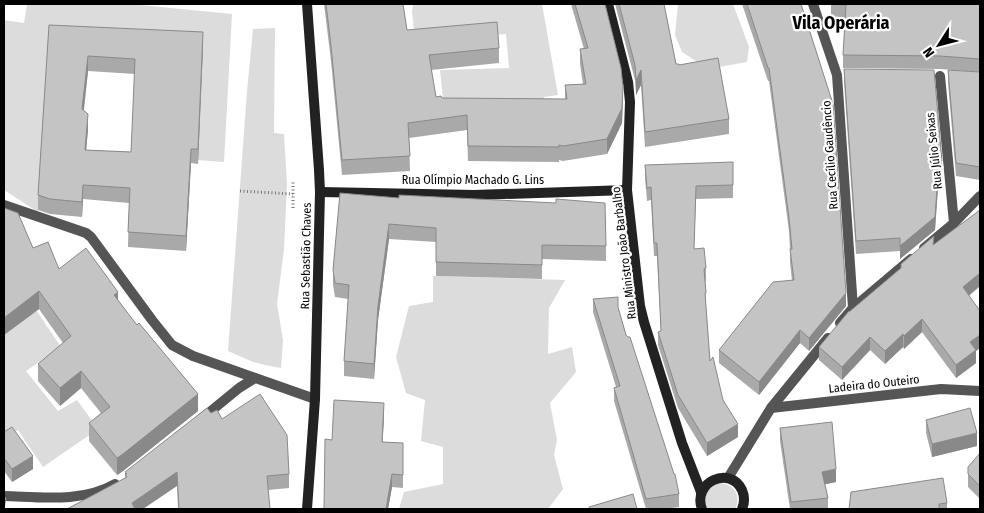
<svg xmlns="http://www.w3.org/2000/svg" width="984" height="513" viewBox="0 0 984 513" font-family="'Fira Sans Condensed',sans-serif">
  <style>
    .green { fill: #dcdcdc }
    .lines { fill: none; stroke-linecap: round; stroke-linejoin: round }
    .path { stroke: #777; stroke-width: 3; stroke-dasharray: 1 2.5; stroke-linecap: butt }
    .street { stroke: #555; stroke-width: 10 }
    .secondary { stroke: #222; stroke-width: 10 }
    .wall { fill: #a9a9a9; fill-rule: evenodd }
    .shaded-wall { fill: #898989 }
    .building { fill: #c4c4c4; stroke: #898989; fill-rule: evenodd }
    .labels { text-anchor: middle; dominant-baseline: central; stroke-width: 4.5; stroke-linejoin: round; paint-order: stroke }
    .street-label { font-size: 12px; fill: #000; stroke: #fff }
    .district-label { font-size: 18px; font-weight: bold; fill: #000; stroke: #fff }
  </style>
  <rect width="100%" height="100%" fill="#fff"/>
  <g class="green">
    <polygon points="27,4 130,4 232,14 224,162 198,160 203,47 49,40 38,212 4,190 4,20 24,23"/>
    <polygon points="413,4 542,4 558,95 544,97 547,108 443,99 440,70 509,68 506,34 415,40 412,11"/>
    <polygon points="678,4 733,4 749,47 747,62 708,69 682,52 675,35"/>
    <polygon points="275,28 274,133 284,134 287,184 284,249 277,304 283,340 281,368 270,366 253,362 228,351 247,91 253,29"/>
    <polygon points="433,276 565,280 549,308 548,354 572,347 576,372 550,403 557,440 554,455 563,489 548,509 399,509 404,492 443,484 443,447 421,441 425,400 406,393 396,357 409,306 433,302"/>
    <polygon points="36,310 61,347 26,371 58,411 77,400 98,429 43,467 18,430 5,438 4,436 4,335"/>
    <path d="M719,483C734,484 742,496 735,509H708C702,498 707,486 719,483Z"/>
  </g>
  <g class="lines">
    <g class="path">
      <polyline points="240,191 293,194"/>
      <polyline points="293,208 293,181"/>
    </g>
    <g class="street">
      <polyline points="813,4 837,75 853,308"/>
      <polyline points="940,76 954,223"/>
      <polyline points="4,205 86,233 91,237 152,320 172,345 193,356 315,399"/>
      <polyline points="924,248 954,223 980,196"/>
      <polyline points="840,323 853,308 911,259"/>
      <polyline points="771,408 941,389 980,391"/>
      <polyline points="200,420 239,388 255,378"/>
      <polyline points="728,478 771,408 828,338"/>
      <path d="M4,496C40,497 82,503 115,484"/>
    </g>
    <g class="secondary">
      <polyline points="307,4 319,170 320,192 315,399 307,509"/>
      <polyline points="608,4 628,82 630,102 627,190 640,306 644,322 682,443 701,492"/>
      <polyline points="320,192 474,195 627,190"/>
      <path d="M702,509C692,482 730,465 742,490C745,497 745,502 742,509"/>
    </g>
  </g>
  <g class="wall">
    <polygon points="218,4 234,4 234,5"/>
    <polygon points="324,4 403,4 407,30 499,48 499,63 431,70 436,97 442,98 565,99 565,85 583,84 580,64 580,49 584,49 571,4 605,4 623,102 622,123 607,154 563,161 559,160 559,162 468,161 467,130 409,138 410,171 342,175 331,61"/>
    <polygon points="615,4 664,4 676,64 679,65 729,119 729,134 645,147 641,85 636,95 635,80"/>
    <polygon points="742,4 801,4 846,306 809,351 800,343 759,395 719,363 719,350 792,281 790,262 790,249 789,231 769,81 768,81"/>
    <polygon points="831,4 980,4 980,72 940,69 843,68 843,55 845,18 831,17"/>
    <path d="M49,25L203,47L198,164L191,163L186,251L128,247L129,203L83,199L82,217L50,214L38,210V195ZM88,71L135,74L131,152L86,150L88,129L84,110Z"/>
    <polygon points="844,69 942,161 942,174 939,173 935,230 900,259 900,251 856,254 844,82"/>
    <polygon points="948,70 980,72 980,180 956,176 948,83"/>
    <polygon points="645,165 733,185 733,198 696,199 694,249 706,268 706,281 705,282 706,306 710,361 723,400 738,437 707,456 678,408 658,345 658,332 661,332 657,256 654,256 651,200 647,201 645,178"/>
    <polygon points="340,193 606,246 606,261 542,259 542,279 436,276 436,242 389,239 378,320 374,379 344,376 344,361 348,299 335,297 333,285 333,270"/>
    <polygon points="4,208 33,248 59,269 118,300 198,411 123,471 117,475 89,441 89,423 101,413 81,388 60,406 38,381 38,364 63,343 39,309 4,335"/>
    <polygon points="980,210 980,286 969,296 980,311 980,348 976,351 976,363 956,378 922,332 904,349 903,347 885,364 870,350 842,380 819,360 819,347 849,312 934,245"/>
    <polygon points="593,299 618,307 626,335 679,494 679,507 664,509 646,509 614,401 614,388 616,387 593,312"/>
    <polygon points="211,413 222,419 289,474 289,488 268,490 270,509 178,509 177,486 125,478 125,472"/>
    <polygon points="384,416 382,442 403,443 403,488 392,487 388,509 324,509 332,440"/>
    <polygon points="926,420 977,446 932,457 926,433"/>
    <polygon points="780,428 836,482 825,484 828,498 828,509 790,509 780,441"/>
    <polygon points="4,432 33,469 12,482 4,471"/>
    <polygon points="980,453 980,499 968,487 968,474"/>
    <polygon points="947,503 947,509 849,509"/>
  </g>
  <g class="shaded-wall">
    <polygon points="203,32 203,47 198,164 198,149"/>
    <polygon points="88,56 88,71 82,124 82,109"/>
    <polygon points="641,70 641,85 636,95 636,80"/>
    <polygon points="623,87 622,123 607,154 607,139"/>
    <polygon points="88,114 88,129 85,165 85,150"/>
    <polygon points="191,149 191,163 186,251 186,236"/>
    <polygon points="939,160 939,173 935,230 900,259 900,246"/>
    <polygon points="83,185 83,199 82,217 82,202"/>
    <polygon points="389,224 389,239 378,320 374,379 374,364 378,306"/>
    <polygon points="980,273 980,286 963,300 963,287"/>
    <polygon points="39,291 39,309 4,335 4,318"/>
    <polygon points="118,292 118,309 114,295"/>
    <polygon points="846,293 846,306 809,351 809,338"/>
    <polygon points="922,319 922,332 904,349 904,336"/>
    <polygon points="800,330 800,343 759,395 759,382"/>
    <polygon points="903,334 903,347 885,364 885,351"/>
    <polygon points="980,335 980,348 976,351 976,363 956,378 956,365 970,342"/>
    <polygon points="870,337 870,350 842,380 842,367"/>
    <polygon points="81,371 81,388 60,406 60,388"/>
    <polygon points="198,394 198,411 123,471 117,475 117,458"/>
    <polygon points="384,403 384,416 382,455 382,442"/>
    <polygon points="738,424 738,437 707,456 707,443"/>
    <polygon points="977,433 977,446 932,457 932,444"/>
    <polygon points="33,456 33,469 12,482 12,469"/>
    <polygon points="836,469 836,482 822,485 822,472"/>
    <polygon points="177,472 177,486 143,509 132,509 132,503"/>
    <polygon points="392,474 392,487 388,509 386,509"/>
  </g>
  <g class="building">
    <polygon points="326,4 403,4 407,30 497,22 499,48 429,55 436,97 441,96 442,98 567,99 565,85 586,84 580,49 588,48 575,4 605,4 621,68 623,87 622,108 607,139 563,146 559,145 559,147 468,146 467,115 408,123 410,156 342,160 331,46"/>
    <polygon points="619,4 664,4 676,64 679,64 679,65 718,58 729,119 645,132 641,70 636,80 635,65"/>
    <polygon points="747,4 801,4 833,104 846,293 809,338 800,330 759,382 719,350 773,282 794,280 790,249 792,249 789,218 769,68 768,68"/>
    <polygon points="831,4 980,4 980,59 940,56 843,55 846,5"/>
    <path d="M49,25L203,32L198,149H191L186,236L128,232L130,188L83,185L82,202L50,199L38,195ZM88,56L135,59L131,152L85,150L88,114L82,109Z"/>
    <polygon points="844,69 934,70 942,161 939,160 935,217 900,246 900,238 856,241"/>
    <polygon points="948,70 980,72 980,167 956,163"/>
    <polygon points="733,162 733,185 696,186 694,249 704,248 706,268 704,269 706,293 705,293 710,361 713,357 723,400 738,424 707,443 678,395 658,332 661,331 657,243 654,243 651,187 647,188 645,165"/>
    <polygon points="340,193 399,198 399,195 556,203 556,199 605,203 606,246 542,245 542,265 436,262 436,228 389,224 378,306 374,364 344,361 349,285 335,283 333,270"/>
    <polygon points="4,208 18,213 33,248 48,242 59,269 86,248 118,292 114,295 137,325 139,323 198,394 123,454 117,458 89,423 110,407 81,371 60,388 38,364 71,336 39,291 4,318"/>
    <polygon points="980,210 980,273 963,287 980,311 980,335 970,342 976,350 956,365 922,319 904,336 903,334 885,351 870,337 842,367 819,347 849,311 849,312 901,268 901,264 934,236 933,245"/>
    <polygon points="618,297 618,307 626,335 628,337 630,337 674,474 675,474 679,494 646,499 614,388 620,386 593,299"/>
    <polygon points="260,394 287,435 289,474 267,476 270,509 179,509 177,472 132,503 135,509 67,509 127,477 125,474 127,474 125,472 207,408 211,413 217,410 222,419"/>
    <polygon points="334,400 384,403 382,442 403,443 403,475 392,474 386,509 324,509 325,439 332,440"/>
    <polygon points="970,408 977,433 932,444 926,420"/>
    <polygon points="832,422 836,469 822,472 828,498 791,502 780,428"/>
    <polygon points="12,427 33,456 12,469 4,458 4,432"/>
    <polygon points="980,453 980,486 968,474 968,467"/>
    <polygon points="943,478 947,503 939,504 939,509 849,509 851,492"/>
    <polygon points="633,494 637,509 589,509 589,507"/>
    <polygon points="4,497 6,498 4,509"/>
  </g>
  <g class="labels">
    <g class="street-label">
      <text transform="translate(934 151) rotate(-96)">Rua Júlio Seixas</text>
      <text transform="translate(830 155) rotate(-94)">Rua Cecílio Gaudêncio</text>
      <text x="473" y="180">Rua Olímpio Machado G. Lins</text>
      <text transform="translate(624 253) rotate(-97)">Rua Ministro João Barbalho</text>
      <text transform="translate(306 256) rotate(-89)">Rua Sebastião Chaves</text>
      <text transform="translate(874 384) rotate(-6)">Ladeira do Outeiro</text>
    </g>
    <g class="district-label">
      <text x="841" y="23">Vila Operária</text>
    </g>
  </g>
  <rect width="984" height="513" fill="none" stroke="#000000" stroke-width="10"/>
  <g transform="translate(939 45) rotate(234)" stroke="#ffffff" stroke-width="4" paint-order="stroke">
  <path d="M0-4L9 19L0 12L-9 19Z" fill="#000000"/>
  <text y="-8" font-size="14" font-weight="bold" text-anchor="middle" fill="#000000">N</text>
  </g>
</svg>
